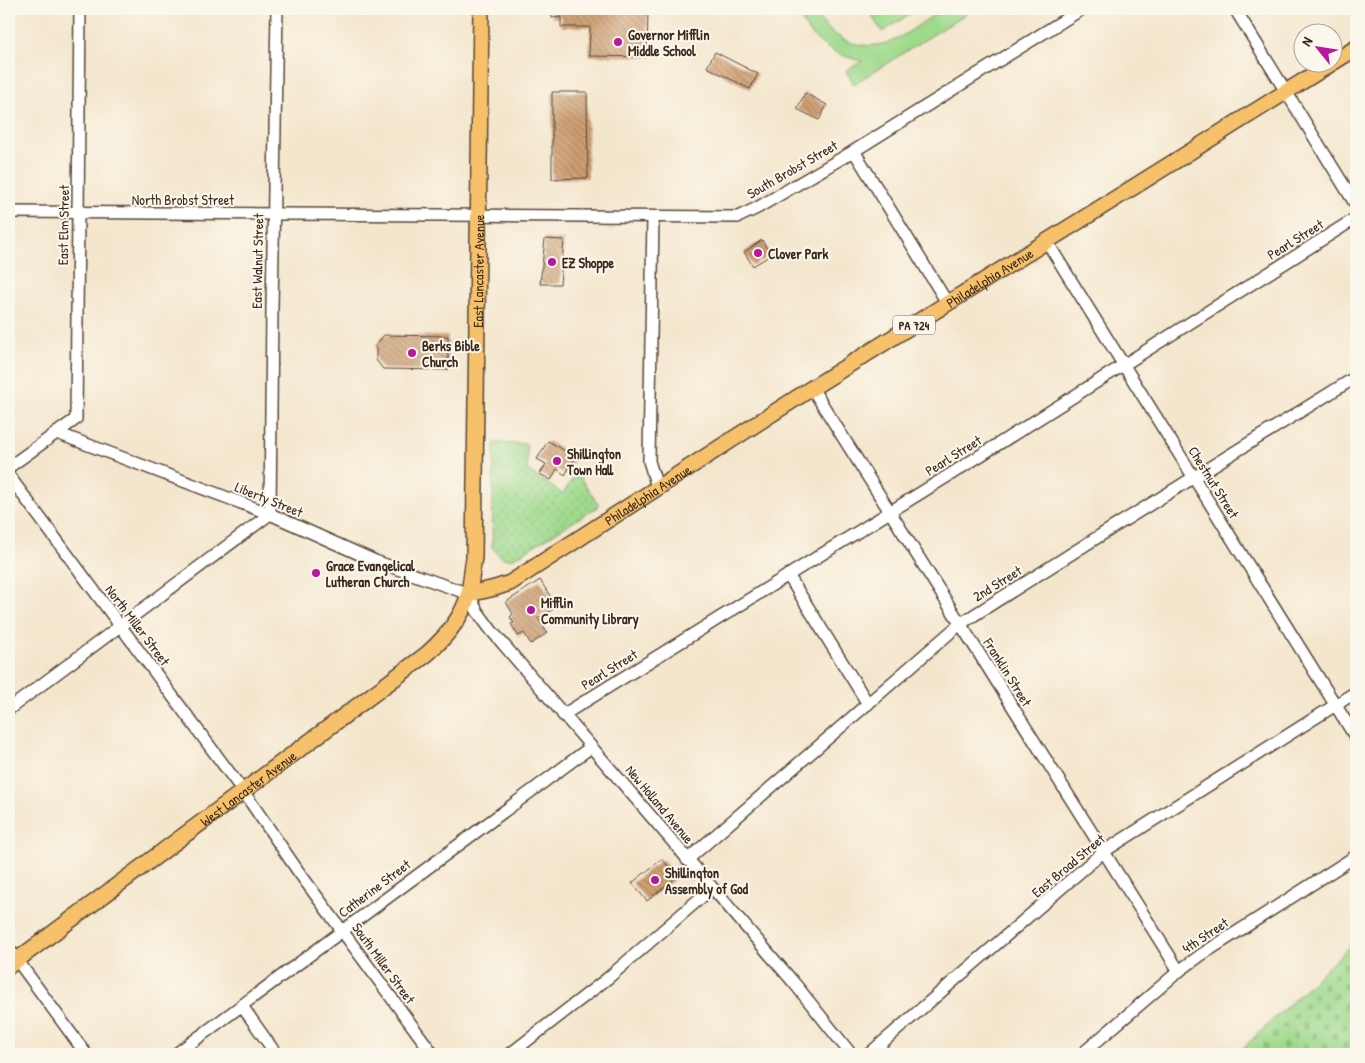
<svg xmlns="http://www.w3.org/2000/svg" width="1365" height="1063" viewBox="0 0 1365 1063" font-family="'Patrick Hand',sans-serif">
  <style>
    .green { fill: url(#green-dots); stroke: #6c8255 }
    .cemetery { fill: url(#cemetery-stones); stroke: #6c8255 }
    .pitch { fill: #9ed98c; stroke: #6c8255 }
    .building { fill: url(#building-back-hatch) }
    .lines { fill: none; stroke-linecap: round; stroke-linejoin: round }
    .minor-casing { stroke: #574638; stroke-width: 14 }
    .major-casing { stroke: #574638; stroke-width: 18 }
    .minor { stroke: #fff; stroke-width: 11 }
    .major { stroke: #f6c16b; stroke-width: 15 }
    .poi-dot { fill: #b5179e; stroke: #fbf7ec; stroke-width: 2 }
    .labels { text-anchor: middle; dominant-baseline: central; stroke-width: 4; stroke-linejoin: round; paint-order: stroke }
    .shield { fill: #fbf7ec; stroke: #75685c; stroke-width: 1 }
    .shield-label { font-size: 12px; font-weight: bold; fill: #3b2a1e }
    .poi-label { font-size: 14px; font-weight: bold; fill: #3b2a1e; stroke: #fbf7ec; text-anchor: start }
    .street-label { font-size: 14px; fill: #3b2a1e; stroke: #fbf7ec }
  </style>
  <defs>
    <pattern id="green-dots" width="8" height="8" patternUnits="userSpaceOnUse" patternTransform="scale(1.25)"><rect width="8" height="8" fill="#9ed98c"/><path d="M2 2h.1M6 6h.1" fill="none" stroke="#89ba78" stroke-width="1.8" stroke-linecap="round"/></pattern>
    <pattern id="cemetery-stones" width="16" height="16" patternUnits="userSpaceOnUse" patternTransform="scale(1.25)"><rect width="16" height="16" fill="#9ed98c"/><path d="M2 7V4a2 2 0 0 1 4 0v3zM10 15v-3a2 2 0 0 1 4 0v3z" fill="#89ba78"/></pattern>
    <pattern id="building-back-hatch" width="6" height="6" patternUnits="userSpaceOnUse" patternTransform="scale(1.25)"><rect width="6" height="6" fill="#ce9f73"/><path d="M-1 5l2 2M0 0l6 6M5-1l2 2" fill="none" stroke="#a8825e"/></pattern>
  </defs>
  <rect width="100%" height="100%" fill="#fbf7ec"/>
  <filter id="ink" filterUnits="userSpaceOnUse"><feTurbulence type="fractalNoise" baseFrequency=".02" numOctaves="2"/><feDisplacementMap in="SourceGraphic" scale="10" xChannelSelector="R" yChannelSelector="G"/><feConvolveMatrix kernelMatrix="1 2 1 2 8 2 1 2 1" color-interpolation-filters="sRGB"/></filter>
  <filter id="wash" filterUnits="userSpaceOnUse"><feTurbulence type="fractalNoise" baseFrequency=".0096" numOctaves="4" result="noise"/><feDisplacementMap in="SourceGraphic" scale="20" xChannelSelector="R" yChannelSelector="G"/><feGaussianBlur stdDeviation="1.12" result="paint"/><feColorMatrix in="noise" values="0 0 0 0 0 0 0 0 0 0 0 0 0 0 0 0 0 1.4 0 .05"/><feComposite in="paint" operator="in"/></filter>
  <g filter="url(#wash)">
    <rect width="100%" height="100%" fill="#f4e6cd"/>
    <path class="green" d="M494,443L527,444V470L563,494L577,472L599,506L514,558C503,561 498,555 492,547Z"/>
    <polygon class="cemetery" points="1353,943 1356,946 1356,1054 1237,1054"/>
    <g class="pitch">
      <path d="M797,9H813C828,38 862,55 894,40C912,32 926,18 943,10C951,6 965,9 974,9L854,84L846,71L862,61C832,55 807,39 797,9Z"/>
      <polygon points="868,9 918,9 882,32"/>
    </g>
    <g id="blocks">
      <g class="building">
        <polygon points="552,9 648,9 647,57 589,56 590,27 561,27 561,17 552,18"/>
        <polygon points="715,52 758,74 750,89 707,67"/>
        <polygon points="552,92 587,92 588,178 552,179"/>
        <polygon points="805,93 827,105 819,120 797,109"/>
        <polygon points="545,239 564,240 560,284 540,284"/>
        <polygon points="762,240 771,255 753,266 744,252"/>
        <polygon points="384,335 448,336 448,370 383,369 376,360 376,345"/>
        <polygon points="548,441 576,457 565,475 557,469 551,480 540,474 546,464 537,459"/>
        <polygon points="540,580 557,607 538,618 547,633 531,644 524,633 518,636 511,624 514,623 510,617 513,614 506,602"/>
        <polygon points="662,859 677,877 647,901 632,883"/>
      </g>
    </g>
  </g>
  <g filter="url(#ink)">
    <use href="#blocks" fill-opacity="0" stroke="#574638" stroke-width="1"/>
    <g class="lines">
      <g class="minor-casing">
        <g id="minor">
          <polyline points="1235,9 1356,205"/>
          <polyline points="854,151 948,304"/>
          <polyline points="9,212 738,217 757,208 854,151 1082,9"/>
          <polyline points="653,217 649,461 657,487"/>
          <polyline points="1047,242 1356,738"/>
          <polyline points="812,388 1179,971"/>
          <polyline points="57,433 270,514 375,561 469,594 477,611 491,630 795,984 851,1054"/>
          <polyline points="9,467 76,419 80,9"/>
          <polyline points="9,476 243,791 298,871 433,1054"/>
          <polyline points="788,575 868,704"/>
          <polyline points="9,709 270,514 272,309 277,9"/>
          <polyline points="563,715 951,474 1356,218"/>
          <polyline points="687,860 960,624 1120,523 1356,377"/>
          <polyline points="9,949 86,1054"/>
          <polyline points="242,1006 276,1054"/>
          <polyline points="176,1054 591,747"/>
          <polyline points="510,1054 608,978 712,888"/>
          <polyline points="869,1054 1103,852 1356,692"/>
          <polyline points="1082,1054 1179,971 1201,955 1356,856"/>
        </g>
      </g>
      <g class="major-casing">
        <g id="major">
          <path id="s1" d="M469,594L495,588L510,583L812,388L1356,48"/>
          <path id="s2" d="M9,966L427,654C445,638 463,617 469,593C471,582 472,569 474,558L481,9"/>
        </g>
      </g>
      <use href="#minor" class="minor"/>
      <use href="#major" class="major"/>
    </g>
  </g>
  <g class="poi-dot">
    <circle cx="618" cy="42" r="5"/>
    <circle cx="758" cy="253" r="5"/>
    <circle cx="552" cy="262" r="5"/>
    <circle cx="412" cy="353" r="5"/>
    <circle cx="557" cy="461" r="5"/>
    <circle cx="316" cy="573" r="5"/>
    <circle cx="531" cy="610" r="5"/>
    <circle cx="655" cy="880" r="5"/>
  </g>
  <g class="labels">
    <rect class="shield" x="893" y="315.5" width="42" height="19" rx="4"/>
    <g class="shield-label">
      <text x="914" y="325">PA 724</text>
    </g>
    <g class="poi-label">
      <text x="628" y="34">Governor Mifflin<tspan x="628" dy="16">Middle School</tspan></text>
      <text x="768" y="253">Clover Park</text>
      <text x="562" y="262">EZ Shoppe</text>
      <text x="422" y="345">Berks Bible<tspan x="422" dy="16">Church</tspan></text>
      <text x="567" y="453">Shillington<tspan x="567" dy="16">Town Hall</tspan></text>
      <text x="326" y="565">Grace Evangelical<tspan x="326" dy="16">Lutheran Church</tspan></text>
      <text x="541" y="602">Mifflin<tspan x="541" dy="16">Community Library</tspan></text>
      <text x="665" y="872">Shillington<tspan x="665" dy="16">Assembly of God</tspan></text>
    </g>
    <g class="street-label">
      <text transform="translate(792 169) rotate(-30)">South Brobst Street</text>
      <text x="183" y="199">North Brobst Street</text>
      <text transform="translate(63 225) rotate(-89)">East Elm Street</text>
      <text transform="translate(1295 239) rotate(-32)">Pearl Street</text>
      <text transform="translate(257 261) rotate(-89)">East Walnut Street</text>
      <text stroke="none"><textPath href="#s2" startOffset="919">East Lancaster Avenue</textPath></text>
      <text stroke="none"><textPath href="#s1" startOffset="611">Philadelphia Avenue</textPath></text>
      <text transform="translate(953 455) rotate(-32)">Pearl Street</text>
      <text transform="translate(1214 482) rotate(58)">Chestnut Street</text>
      <text stroke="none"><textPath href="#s1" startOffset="206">Philadelphia Avenue</textPath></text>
      <text transform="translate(269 499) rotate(22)">Liberty Street</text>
      <text transform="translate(997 583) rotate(-32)">2nd Street</text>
      <text transform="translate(138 625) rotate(53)">North Miller Street</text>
      <text transform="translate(609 669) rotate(-32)">Pearl Street</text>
      <text transform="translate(1008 672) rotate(58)">Franklin Street</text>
      <text stroke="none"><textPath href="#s2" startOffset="298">West Lancaster Avenue</textPath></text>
      <text transform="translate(660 804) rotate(50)">New Holland Avenue</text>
      <text transform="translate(1068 865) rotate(-40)">East Broad Street</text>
      <text transform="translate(374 888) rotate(-37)">Catherine Street</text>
      <text transform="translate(1205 935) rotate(-34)">4th Street</text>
      <text transform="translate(384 963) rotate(54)">South Miller Street</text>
    </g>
  </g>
  <rect width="1365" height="1063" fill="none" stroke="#fbf7ec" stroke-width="30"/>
  <g transform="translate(1318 48) rotate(300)"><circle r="24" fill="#fbf7ec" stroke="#aea59a"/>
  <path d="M0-4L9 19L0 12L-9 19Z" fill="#b5179e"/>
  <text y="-8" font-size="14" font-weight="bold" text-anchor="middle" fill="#3b2a1e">N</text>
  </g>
</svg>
